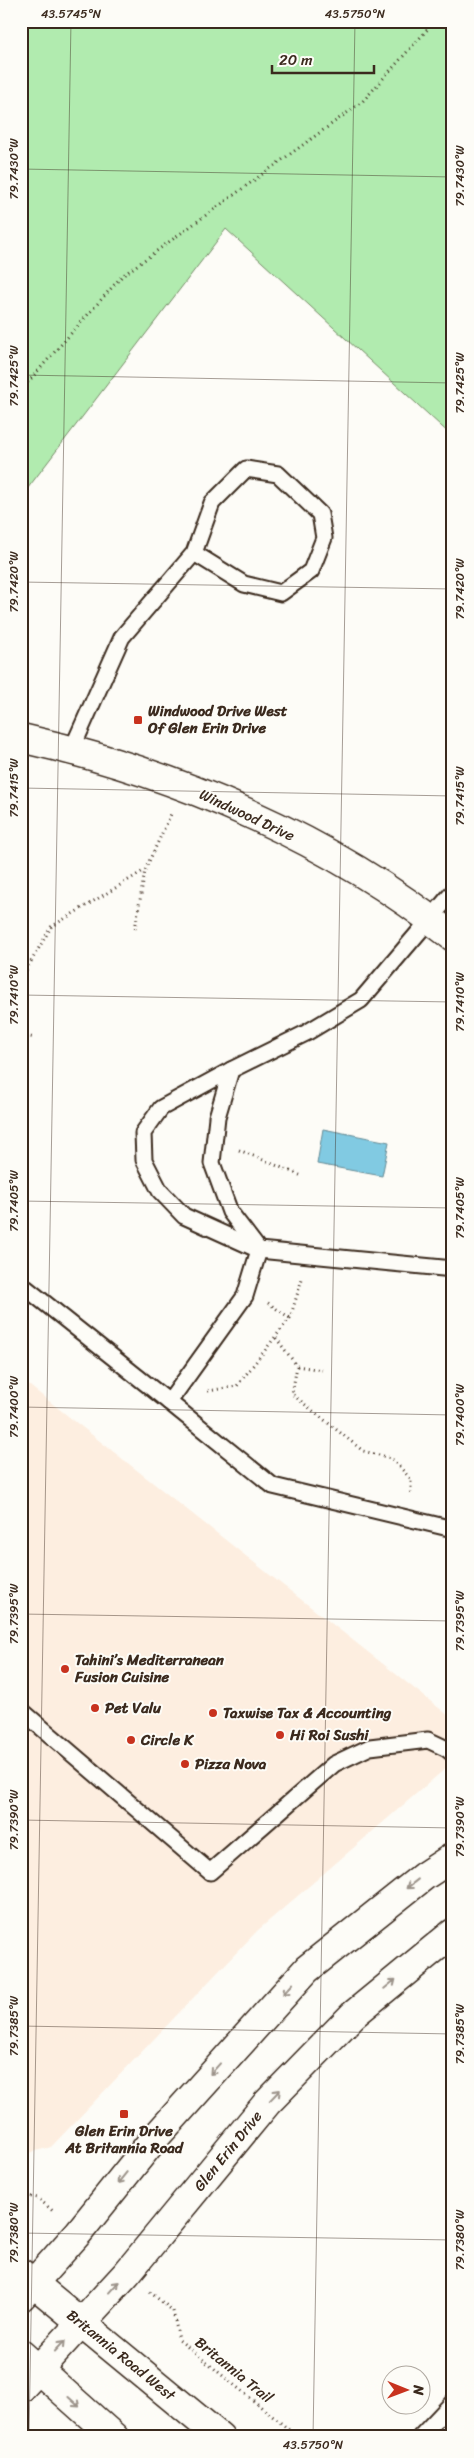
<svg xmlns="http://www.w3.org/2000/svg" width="474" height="2458" viewBox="0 0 474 2458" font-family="Sriracha,sans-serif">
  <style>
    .built { fill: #fdeee0 }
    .green { fill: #b1ebaf; stroke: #768a66 }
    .water { fill: #81cae2; stroke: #658a94 }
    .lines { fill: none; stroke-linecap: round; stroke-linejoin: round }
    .lane-casing { stroke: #3b2a1e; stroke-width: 19 }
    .secondary-casing { stroke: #3b2a1e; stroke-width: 31 }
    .path { stroke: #3b2a1e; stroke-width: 3; stroke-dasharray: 1 4; stroke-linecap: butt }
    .lane { stroke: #fdfcf7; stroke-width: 15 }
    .secondary { stroke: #fdfcf7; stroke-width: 28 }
    .oneway { stroke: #9c938a }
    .ticks { fill: none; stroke: #3b2a1e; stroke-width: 1; stroke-opacity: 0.45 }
    .poi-dot { fill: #c8321e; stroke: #fdfcf7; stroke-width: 2 }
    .labels { text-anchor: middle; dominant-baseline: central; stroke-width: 4; stroke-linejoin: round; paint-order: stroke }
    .poi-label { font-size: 15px; font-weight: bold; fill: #3b2a1e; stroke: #fdfcf7; text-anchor: start }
    .street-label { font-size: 15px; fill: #3b2a1e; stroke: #fdfcf7 }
    .neatline { fill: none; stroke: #3b2a1e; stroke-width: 2 }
    .ticks-label { font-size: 12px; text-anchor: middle; fill: #3b2a1e }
  </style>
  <rect width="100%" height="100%" fill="#fdfcf7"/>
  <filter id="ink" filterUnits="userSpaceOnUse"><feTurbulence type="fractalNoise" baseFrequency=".02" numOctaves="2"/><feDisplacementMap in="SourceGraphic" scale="10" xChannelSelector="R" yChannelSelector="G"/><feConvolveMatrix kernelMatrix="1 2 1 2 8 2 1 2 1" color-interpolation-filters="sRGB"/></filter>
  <g filter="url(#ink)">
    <polygon class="built" points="21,1379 453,1719 453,1762 257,1931 51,2147 21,2155"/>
    <polygon class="green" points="21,21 453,21 453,437 226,229 21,497"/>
    <polygon class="water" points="323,1129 389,1142 382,1176 317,1164"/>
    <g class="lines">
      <g class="lane-casing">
        <g id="lane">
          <polyline points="72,749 122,637 194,553 244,584 281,593 311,571 324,538 320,514 278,474 246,469 212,503 194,553"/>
          <polyline points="453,892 361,1000 306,1033 231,1070 217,1117 212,1163 230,1212 259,1250 453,1269"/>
          <polyline points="21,1284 169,1402 245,1296 259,1250 184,1216 160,1191 144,1160 143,1133 161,1108 231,1070"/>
          <polyline points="169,1402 273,1486 453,1529"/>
          <polyline points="21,1710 210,1872 334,1764 370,1747 428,1740 447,1749 453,1754"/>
          <polyline points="420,2437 453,2402"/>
        </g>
      </g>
      <g class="secondary-casing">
        <g id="secondary">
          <path d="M21,738C174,772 330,838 453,937"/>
          <polyline points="21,2273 220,2437"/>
          <polyline points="21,2297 79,2232 153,2140 307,1969 424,1876 453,1857"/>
          <polyline points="21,2354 114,2437"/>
          <polyline points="21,2388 127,2273 267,2103 353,2015 453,1933"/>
        </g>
      </g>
      <g class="path">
        <polyline points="21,390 122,276 362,102 435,21"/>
        <polyline points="135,929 145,871"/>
        <polyline points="21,979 51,927 145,870 171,814"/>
        <polyline points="21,1035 35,1038"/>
        <polyline points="239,1150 302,1176"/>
        <polyline points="268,1303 290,1318"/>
        <polyline points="276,1338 297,1366 292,1394 363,1451 391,1458 411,1479 411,1494"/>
        <polyline points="297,1366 322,1370"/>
        <polyline points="208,1391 237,1386 290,1318 302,1279"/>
        <polyline points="21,2195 38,2198 55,2213"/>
        <polyline points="150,2292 173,2311 179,2340 298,2437"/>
      </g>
      <use href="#lane" class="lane"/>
      <use href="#secondary" class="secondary"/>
    </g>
    <defs><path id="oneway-shaft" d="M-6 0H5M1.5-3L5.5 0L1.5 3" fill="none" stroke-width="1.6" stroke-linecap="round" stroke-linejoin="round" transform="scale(1.25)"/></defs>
    <g class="oneway">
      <use href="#oneway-shaft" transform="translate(412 1884) rotate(142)"/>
      <use href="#oneway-shaft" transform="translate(390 1984) rotate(-39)"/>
      <use href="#oneway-shaft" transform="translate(288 1989) rotate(133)"/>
      <use href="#oneway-shaft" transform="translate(215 2069) rotate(132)"/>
      <use href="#oneway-shaft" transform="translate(275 2095) rotate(-46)"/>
      <use href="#oneway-shaft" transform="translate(122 2178) rotate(129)"/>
      <use href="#oneway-shaft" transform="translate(114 2287) rotate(-48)"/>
      <use href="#oneway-shaft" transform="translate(60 2346) rotate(-47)"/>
      <use href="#oneway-shaft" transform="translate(74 2402) rotate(42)"/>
    </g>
  </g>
  <path class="ticks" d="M21,169L453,177M21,375L453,383M21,582L453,589M21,788L453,796M21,995L453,1002M21,1201L453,1208M21,1407L453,1415M21,1614L453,1621M21,1820L453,1828M21,2026L453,2034M21,2233L453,2240M29,2437L71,21M313,2437L355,21"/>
  <g class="poi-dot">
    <rect x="133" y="715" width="10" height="10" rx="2.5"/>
    <circle cx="65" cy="1669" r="5"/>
    <circle cx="95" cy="1708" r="5"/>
    <circle cx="213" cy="1713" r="5"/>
    <circle cx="280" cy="1735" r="5"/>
    <circle cx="131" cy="1740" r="5"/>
    <circle cx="185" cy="1764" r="5"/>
    <rect x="119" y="2109" width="10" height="10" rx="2.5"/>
  </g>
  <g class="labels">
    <g class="poi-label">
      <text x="148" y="711">Windwood Drive West<tspan x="148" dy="17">Of Glen Erin Drive</tspan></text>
      <text x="75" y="1660">Tahini’s Mediterranean<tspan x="75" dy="17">Fusion Cuisine</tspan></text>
      <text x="105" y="1708">Pet Valu</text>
      <text x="223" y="1713">Taxwise Tax &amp; Accounting</text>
      <text x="290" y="1735">Hi Roi Sushi</text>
      <text x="141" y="1740">Circle K</text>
      <text x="195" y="1764">Pizza Nova</text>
      <text x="124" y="2131" text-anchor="middle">Glen Erin Drive<tspan x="124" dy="17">At Britannia Road</tspan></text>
    </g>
    <g class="street-label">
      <text transform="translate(247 815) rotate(25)">Windwood Drive</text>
      <text transform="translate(228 2151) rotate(-51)">Glen Erin Drive</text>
      <text transform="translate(121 2355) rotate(39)">Britannia Road West</text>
      <text transform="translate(234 2370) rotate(39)">Britannia Trail</text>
    </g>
  </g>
  <rect width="474" height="2458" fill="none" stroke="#fdfcf7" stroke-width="55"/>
  <g transform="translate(406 2390) rotate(91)"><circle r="24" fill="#fdfcf7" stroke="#afa8a0"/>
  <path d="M0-4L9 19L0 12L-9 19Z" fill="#c8321e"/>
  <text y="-8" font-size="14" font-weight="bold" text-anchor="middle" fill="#3b2a1e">N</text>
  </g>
  <path d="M272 65v8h102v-8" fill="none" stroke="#3b2a1e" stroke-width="2.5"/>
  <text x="279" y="65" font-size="15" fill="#3b2a1e" stroke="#fdfcf7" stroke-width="4" paint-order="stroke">20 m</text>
  <rect x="28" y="28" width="418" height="2402" class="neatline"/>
  <g class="ticks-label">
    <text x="71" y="18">43.5745°N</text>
    <text x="355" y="18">43.5750°N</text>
    <text transform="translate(14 169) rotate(-90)" y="4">79.7430°W</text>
    <text transform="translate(460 176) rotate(-90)" y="4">79.7430°W</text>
    <text transform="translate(14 376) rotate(-90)" y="4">79.7425°W</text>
    <text transform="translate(460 383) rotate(-90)" y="4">79.7425°W</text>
    <text transform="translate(14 582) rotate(-90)" y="4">79.7420°W</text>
    <text transform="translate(460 589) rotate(-90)" y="4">79.7420°W</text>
    <text transform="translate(14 788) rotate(-90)" y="4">79.7415°W</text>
    <text transform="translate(460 796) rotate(-90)" y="4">79.7415°W</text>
    <text transform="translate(14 995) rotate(-90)" y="4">79.7410°W</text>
    <text transform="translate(460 1002) rotate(-90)" y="4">79.7410°W</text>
    <text transform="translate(14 1201) rotate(-90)" y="4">79.7405°W</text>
    <text transform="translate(460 1208) rotate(-90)" y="4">79.7405°W</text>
    <text transform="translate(14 1407) rotate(-90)" y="4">79.7400°W</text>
    <text transform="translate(460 1415) rotate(-90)" y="4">79.7400°W</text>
    <text transform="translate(14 1614) rotate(-90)" y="4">79.7395°W</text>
    <text transform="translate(460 1621) rotate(-90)" y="4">79.7395°W</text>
    <text transform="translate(14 1820) rotate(-90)" y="4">79.7390°W</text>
    <text transform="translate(460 1827) rotate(-90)" y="4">79.7390°W</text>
    <text transform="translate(14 2026) rotate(-90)" y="4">79.7385°W</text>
    <text transform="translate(460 2034) rotate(-90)" y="4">79.7385°W</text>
    <text transform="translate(14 2233) rotate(-90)" y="4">79.7380°W</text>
    <text transform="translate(460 2240) rotate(-90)" y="4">79.7380°W</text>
    <text x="313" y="2449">43.5750°N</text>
  </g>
</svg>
